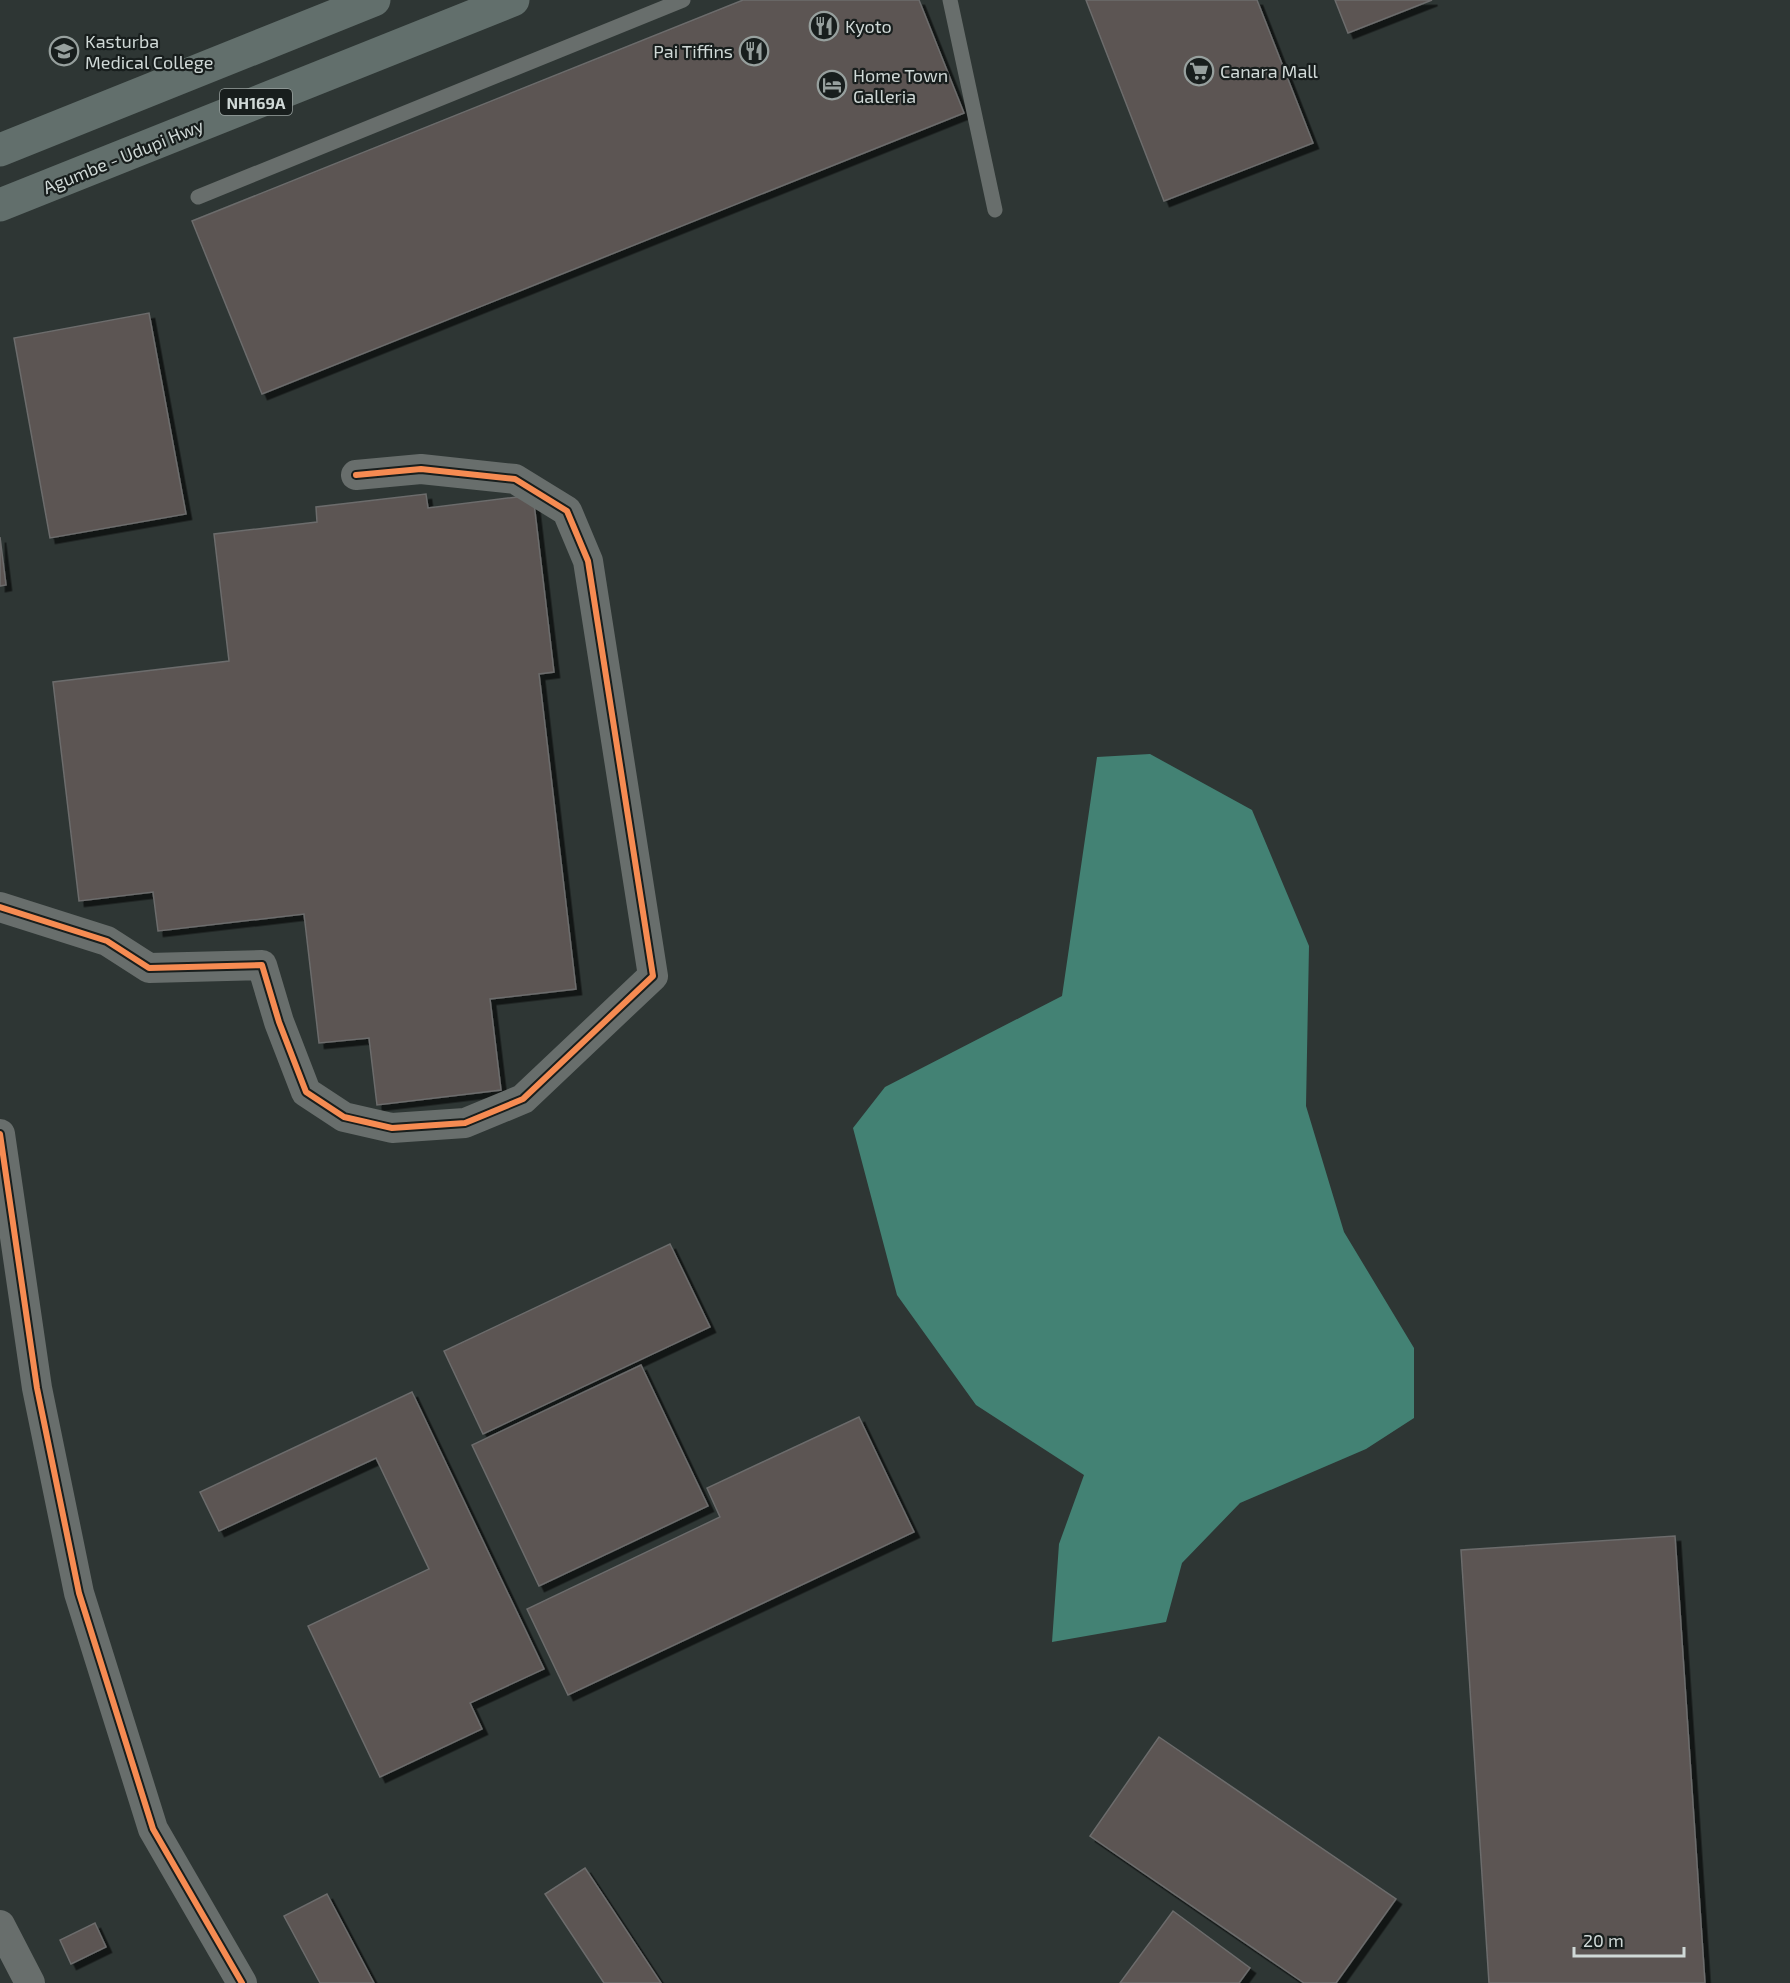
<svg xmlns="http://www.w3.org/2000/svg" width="1790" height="1983" viewBox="0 0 1790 1983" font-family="'Exo 2',sans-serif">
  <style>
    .water { fill: #438274 }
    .building { fill: #5b5452; stroke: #6c6c6c; stroke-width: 1.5; filter: url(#shadow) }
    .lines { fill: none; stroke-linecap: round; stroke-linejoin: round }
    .service { stroke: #686e6c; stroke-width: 15 }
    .minor { stroke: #686e6c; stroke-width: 30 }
    .trunk { stroke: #626f6c; stroke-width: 33 }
    .cycleway-casing { stroke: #181e1d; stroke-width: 10 }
    .cycleway { stroke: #f68b52; stroke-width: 6 }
    .labels { text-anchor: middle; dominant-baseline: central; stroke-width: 4.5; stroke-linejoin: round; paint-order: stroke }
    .shield { fill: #181e1d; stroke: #99a19f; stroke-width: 1.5 }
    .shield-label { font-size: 16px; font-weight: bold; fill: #d0d9d7 }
    .poi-label { font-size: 18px; fill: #d0d9d7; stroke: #181e1d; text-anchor: start }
    .street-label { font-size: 18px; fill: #d0d9d7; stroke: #181e1d }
  </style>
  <defs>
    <filter id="shadow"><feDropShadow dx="5.5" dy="5.5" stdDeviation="0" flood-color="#0009"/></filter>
  </defs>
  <rect width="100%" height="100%" fill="#2e3634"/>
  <polygon class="water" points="1150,754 1252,810 1309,946 1306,1106 1344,1232 1414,1348 1414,1418 1366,1449 1240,1503 1182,1563 1166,1622 1052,1642 1059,1544 1084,1475 976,1405 897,1295 853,1128 885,1087 1062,996 1097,757"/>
  <g class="building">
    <polygon points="743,0 919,0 964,113 262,394 192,221"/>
    <polygon points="1086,0 1257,0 1313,143 1164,201"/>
    <polygon points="1335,0 1432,0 1348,33"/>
    <polygon points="149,313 186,514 50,538 14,338"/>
    <polygon points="426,494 428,508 533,495 554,672 539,674 576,989 490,999 501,1090 377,1105 369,1038 319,1043 304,914 158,931 153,892 79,901 53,682 229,661 214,534 317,522 316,507"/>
    <polygon points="0,537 6,585 0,586"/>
    <polygon points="670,1244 710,1327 483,1434 444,1351"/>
    <polygon points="641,1365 708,1506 539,1586 472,1445"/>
    <polygon points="412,1392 544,1669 470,1703 482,1729 380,1777 308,1626 429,1569 376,1458 219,1531 200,1492"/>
    <polygon points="859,1417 914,1532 568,1695 527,1609 720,1517 707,1488"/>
    <polygon points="1675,1536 1705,1983 1489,1983 1461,1550"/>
    <polygon points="1159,1737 1396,1899 1336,1983 1304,1983 1090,1836"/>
    <polygon points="585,1868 661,1983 604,1983 545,1894"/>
    <polygon points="327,1894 374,1983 320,1983 284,1916"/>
    <polygon points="1173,1911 1250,1968 1239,1983 1120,1983"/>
    <polygon points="95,1923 106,1947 71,1964 60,1940"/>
  </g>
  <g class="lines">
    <g class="service">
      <polyline points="950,0 995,210"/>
      <polyline points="198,197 683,0"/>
    </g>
    <g class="minor">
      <polyline points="0,907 107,941 149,968 262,965 279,1022 306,1092 344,1117 392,1128 465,1123 523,1099 653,976 588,561 567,511 515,479 421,469 356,475"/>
      <polyline points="0,1134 37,1388 79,1593 153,1829 242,1983"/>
      <polyline points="0,1925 30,1983"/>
    </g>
    <g class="trunk">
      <polyline points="0,150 374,0"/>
      <polyline points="0,205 513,0"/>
    </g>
    <g class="cycleway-casing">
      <g id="cycleway">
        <polyline points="0,907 107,941 149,968 262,965 279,1022 306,1092 344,1117 392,1128 465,1123 523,1099 653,976 588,561 567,511 515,479 421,469 356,475"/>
        <polyline points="0,1134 37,1388 79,1593 153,1829 242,1983"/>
      </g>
    </g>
    <use href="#cycleway" class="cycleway"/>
  </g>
  <defs>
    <g id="restaurant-ring" transform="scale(1.5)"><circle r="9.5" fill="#181e1d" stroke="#97a09e" stroke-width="1.5"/><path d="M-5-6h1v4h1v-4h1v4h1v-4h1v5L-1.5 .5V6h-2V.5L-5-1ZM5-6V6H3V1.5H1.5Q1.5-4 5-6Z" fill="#97a09e"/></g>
    <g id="university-ring" transform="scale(1.5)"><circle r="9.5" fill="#181e1d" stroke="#97a09e" stroke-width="1.5"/><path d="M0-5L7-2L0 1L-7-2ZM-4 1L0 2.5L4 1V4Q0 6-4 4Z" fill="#97a09e"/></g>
    <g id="supermarket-ring" transform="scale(1.5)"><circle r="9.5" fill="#181e1d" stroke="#97a09e" stroke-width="1.5"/><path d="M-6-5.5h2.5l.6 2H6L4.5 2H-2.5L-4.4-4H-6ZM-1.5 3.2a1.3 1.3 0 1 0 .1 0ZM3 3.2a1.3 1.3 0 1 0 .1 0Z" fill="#97a09e"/></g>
    <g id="hotel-ring" transform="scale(1.5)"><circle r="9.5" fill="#181e1d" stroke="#97a09e" stroke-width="1.5"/><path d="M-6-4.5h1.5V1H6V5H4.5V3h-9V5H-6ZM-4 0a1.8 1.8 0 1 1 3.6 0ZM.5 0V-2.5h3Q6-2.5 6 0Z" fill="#97a09e"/></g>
  </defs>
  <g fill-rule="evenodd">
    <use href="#restaurant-ring" x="824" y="26"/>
    <use href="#university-ring" x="64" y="51"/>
    <use href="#restaurant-ring" x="754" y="51"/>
    <use href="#supermarket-ring" x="1199" y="71"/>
    <use href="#hotel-ring" x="832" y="85"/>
  </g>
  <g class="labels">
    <rect class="shield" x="220" y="89" width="72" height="26" rx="4.5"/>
    <g class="shield-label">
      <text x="256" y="102">NH169A</text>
    </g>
    <g class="poi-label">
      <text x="845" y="26">Kyoto</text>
      <text x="85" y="41">Kasturba<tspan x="85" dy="21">Medical College</tspan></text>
      <text x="733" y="51" text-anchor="end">Pai Tiffins</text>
      <text x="1220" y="71">Canara Mall</text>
      <text x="853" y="75">Home Town<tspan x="853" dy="21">Galleria</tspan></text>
    </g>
    <g class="street-label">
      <text transform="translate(123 156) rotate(-22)">Agumbe - Udupi Hwy</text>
    </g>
  </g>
  <path d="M1574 1947v9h110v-9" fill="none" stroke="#d0d9d7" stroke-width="3"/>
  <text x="1583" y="1947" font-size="18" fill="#d0d9d7" stroke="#181e1d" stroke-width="4.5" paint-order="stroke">20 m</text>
</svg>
